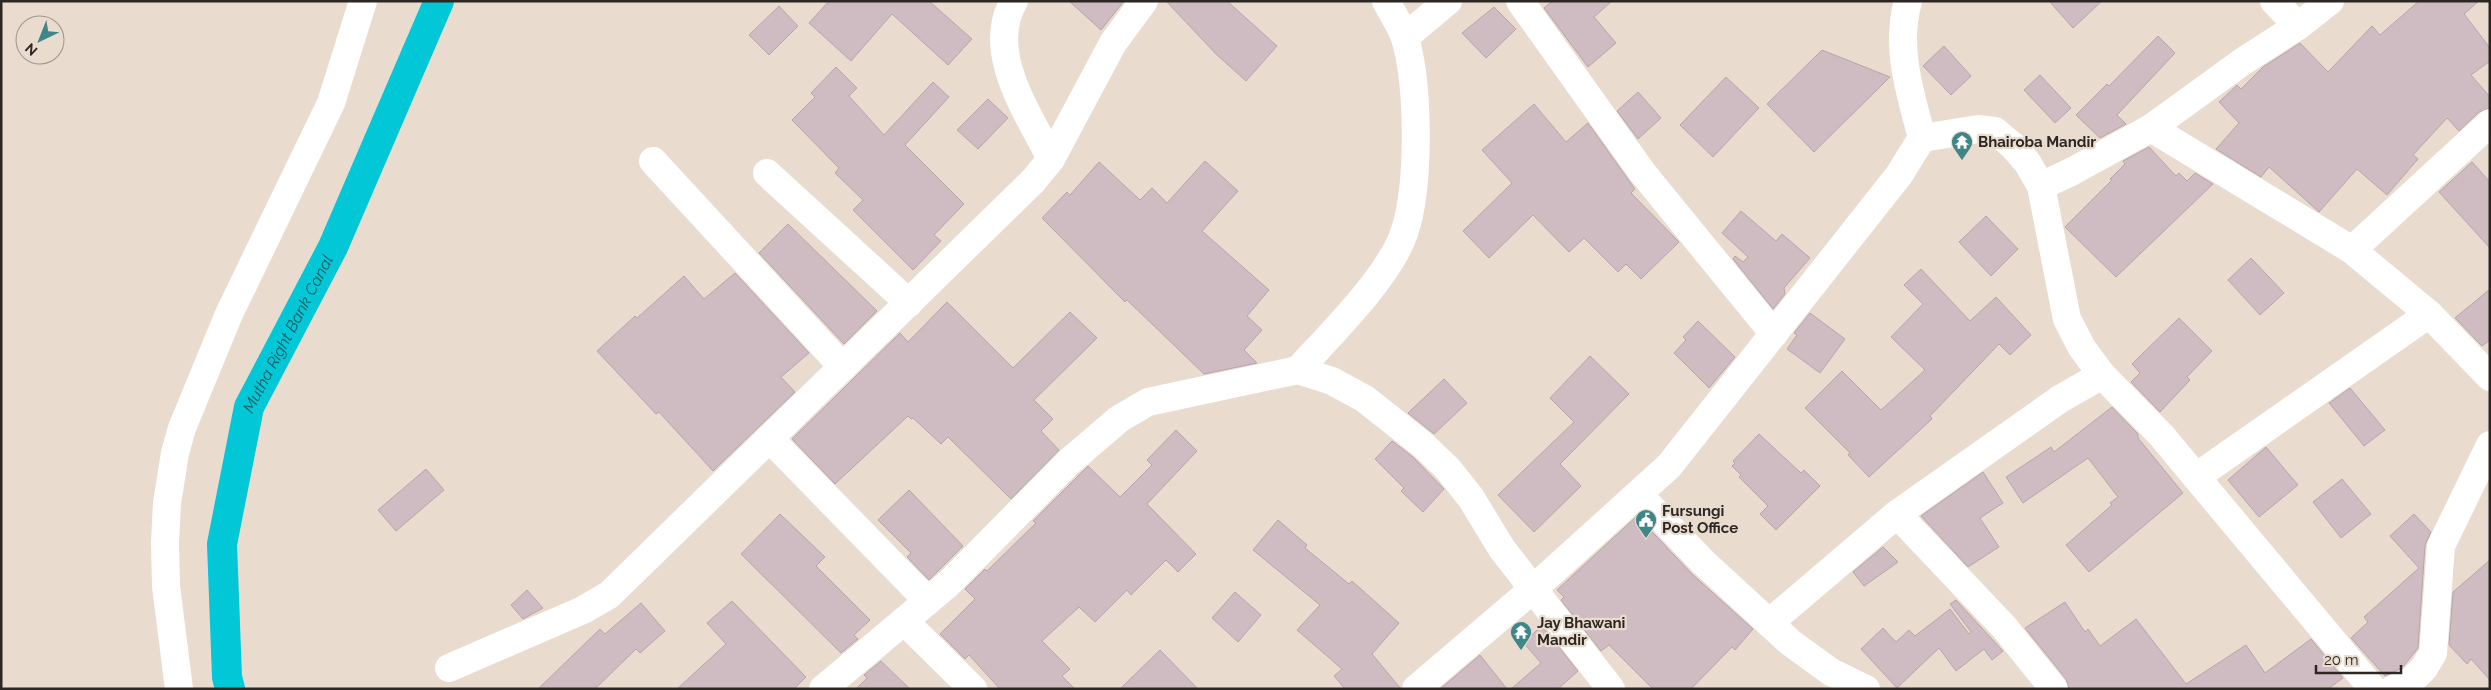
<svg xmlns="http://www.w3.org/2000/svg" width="2491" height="690" viewBox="0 0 2491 690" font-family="Raleway,sans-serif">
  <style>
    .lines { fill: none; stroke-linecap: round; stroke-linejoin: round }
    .canal { stroke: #01c7d7; stroke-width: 30 }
    .building { fill: #cfbcc2; stroke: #b7a5aa }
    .street { stroke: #fff; stroke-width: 28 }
    .secondary { stroke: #fff; stroke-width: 28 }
    .labels { text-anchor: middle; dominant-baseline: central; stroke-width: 4.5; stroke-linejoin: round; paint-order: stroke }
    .poi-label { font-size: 15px; font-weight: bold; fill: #2c2723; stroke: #e9dccf; text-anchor: start }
    .water-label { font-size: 16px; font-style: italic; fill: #1b5b62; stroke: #e9dccf }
  </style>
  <rect width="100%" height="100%" fill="#e9dccf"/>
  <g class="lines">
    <path class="canal" id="s1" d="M230,689L227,677L222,544L249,407L333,247L439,1"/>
  </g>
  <g class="building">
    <polygon points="829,1 929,1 972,39 948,65 892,14 851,61 809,23"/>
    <polygon points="1069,1 1124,1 1101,30"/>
    <polygon points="1166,1 1227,1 1277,46 1246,81 1217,55"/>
    <polygon points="1552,1 1612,1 1594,17 1616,43 1588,67 1544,8"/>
    <polygon points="2049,1 2102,1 2073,28"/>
    <polygon points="2419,1 2479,1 2464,14 2490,48 2490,61 2471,75 2490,97 2490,108 2479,112 2459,131 2447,118 2413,155 2418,159 2387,195 2357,169 2319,212 2269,167 2261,177 2216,149 2239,123 2219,102 2235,87 2237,85 2241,89 2263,67 2300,43 2328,72 2372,26 2380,35"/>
    <polygon points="779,6 798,26 769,55 749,35"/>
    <polygon points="1494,7 1516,29 1486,58 1462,33"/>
    <polygon points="2158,36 2175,53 2117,115 2126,124 2100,138 2076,115 2107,84 2109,86"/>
    <polygon points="1944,46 1971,76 1951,95 1923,66"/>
    <polygon points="1822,50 1890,77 1814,152 1767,104"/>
    <polygon points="836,67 857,88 849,96 884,135 933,82 949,97 905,145 964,204 934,235 941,241 913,270 853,210 863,200 835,173 839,168 792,120 815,97 811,93"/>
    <polygon points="2040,75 2071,108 2055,123 2024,90"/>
    <polygon points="1726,77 1759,108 1713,157 1680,125"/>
    <polygon points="1638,92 1661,118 1638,139 1617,111"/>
    <polygon points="988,99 1008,118 978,149 957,130"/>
    <polygon points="1534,104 1566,142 1588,123 1635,189 1631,193 1679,242 1641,279 1626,264 1618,272 1584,238 1569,252 1533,215 1489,258 1463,231 1512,183 1482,150"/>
    <polygon points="2149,147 2176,176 2179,173 2187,181 2195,173 2213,184 2116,277 2065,227 2112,180 2110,179 2125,164 2123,161"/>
    <polygon points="1205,161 1238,191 1202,231 1269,290 1247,316 1262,330 1244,350 1257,363 1204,374 1127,300 1125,302 1042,218 1067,192 1070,195 1099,162 1140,200 1152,188 1167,203"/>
    <polygon points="2472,162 2490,182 2490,248 2439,192"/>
    <polygon points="1741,211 1776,241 1782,234 1810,258 1784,288 1785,294 1773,309 1733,259 1735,256 1743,262 1748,257 1722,233"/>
    <polygon points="1986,216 2018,249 1991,276 1959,242"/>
    <polygon points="788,224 877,311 844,344 759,253"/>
    <polygon points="2251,258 2284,293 2260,315 2228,280"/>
    <polygon points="1921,269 1970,321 1996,297 2031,335 2010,355 1999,344 1930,416 1932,419 1869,477 1848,455 1850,453 1805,408 1842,371 1881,410 1925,370 1891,337 1923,304 1904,285"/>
    <polygon points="735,273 809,353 781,377 795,392 713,471 659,412 656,414 597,351 635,316 637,318 684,276 704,299"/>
    <polygon points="2490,289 2490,340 2482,346 2455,318"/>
    <polygon points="947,302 1013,368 1070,312 1097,338 1034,400 1053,419 1041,431 1059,450 1011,499 948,437 941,444 913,418 911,419 908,416 835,484 792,439 900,333 908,342"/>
    <polygon points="1810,313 1845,339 1820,373 1787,349 1797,335 1794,333"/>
    <polygon points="2179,318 2212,351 2187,377 2190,380 2160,412 2131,382 2140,373 2132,364"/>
    <polygon points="1698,321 1735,357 1709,388 1674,353 1686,340 1683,337"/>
    <polygon points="1590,356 1629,394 1560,464 1581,486 1534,532 1498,495 1574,422 1550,398"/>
    <polygon points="1444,379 1467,403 1434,434 1408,413"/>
    <polygon points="2350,388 2385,430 2364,446 2329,403"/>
    <polygon points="2112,407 2138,434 2138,438 2183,493 2089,572 2066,545 2112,505 2110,503 2118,497 2088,458 2023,503 2006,477 2051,447 2054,452"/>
    <polygon points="1176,430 1197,451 1147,504 1196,554 1178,572 1166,560 1131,595 1127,590 1095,622 1079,607 1042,641 1070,669 1062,676 1075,689 1000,689 969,655 965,659 940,634 975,599 965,589 985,569 987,571 1036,523 1033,521 1088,466 1120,497 1152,465 1147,460"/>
    <polygon points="1759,434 1801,473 1804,470 1820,486 1776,530 1760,514 1768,506 1739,477 1741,475 1732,466 1735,463 1733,461"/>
    <polygon points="1392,441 1413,457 1444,489 1423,512 1401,491 1404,488 1375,459"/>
    <polygon points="2266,447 2298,485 2259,517 2228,480"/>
    <polygon points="426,469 444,490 396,531 378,510"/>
    <polygon points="1983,472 2003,503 1980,518 1999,547 1968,567 1921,516"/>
    <polygon points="2342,479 2371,514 2341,538 2313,502"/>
    <polygon points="909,490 963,546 929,580 907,557 911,553 878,520"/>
    <polygon points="780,514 825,557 816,566 870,620 854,635 858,639 841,653 741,554"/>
    <polygon points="2414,514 2431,532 2425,545 2418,648 2402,668 2385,676 2351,638 2368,622 2364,617 2419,568 2390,536"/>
    <polygon points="1637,516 1692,574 1753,629 1735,650 1732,647 1691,689 1653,689 1609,645 1601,651 1561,600 1564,597 1557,590"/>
    <polygon points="1278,520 1307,545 1305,548 1349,584 1352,581 1399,623 1372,654 1401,689 1345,689 1334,676 1342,669 1297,630 1320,605 1253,550"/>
    <polygon points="1883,547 1898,562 1864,586 1853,572"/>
    <polygon points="2490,560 2490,680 2471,659 2467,664 2449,645 2453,592"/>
    <polygon points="527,590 543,608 523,619 511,605"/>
    <polygon points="1235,592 1261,615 1238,642 1212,618"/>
    <polygon points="1956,600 2003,651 1992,660 1984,649 1956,671 1939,648 1897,688 1861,649 1883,628 1896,642 1909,630 1915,636 1950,609 1969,634 1971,632 1950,604"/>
    <polygon points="732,601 806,677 794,689 677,689 726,644 707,623"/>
    <polygon points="2065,602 2085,632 2088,629 2100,646 2136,619 2186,684 2246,645 2265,673 2311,639 2343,678 2328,689 2069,689 2066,679 2025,628"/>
    <polygon points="641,603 665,631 640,653 636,649 595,689 538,689 600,629 605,634"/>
    <polygon points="1542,626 1578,671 1558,689 1511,689 1541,663 1523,642"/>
    <polygon points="1160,650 1198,689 1120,689"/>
    <polygon points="1480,655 1507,689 1440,689"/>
    <polygon points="881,661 910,689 856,689 867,678 864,675"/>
  </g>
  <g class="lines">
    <g class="street">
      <path d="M1014,1C984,52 1029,114 1051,159"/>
      <polyline points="1520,1 1642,172 1774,334"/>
      <polyline points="2274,1 2298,26"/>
      <polyline points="1405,37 1448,1"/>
      <polyline points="2151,128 2352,250 2429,314 2490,377"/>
      <polyline points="653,161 843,367"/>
      <polyline points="767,173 909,303"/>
      <polyline points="2041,186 2071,172 2151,128 2242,62 2298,26 2330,1"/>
      <polyline points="2352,250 2490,123"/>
      <polyline points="770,439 928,601"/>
      <polyline points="2196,477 2429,314"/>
      <polyline points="1639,495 1703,562 1791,643 1831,672 1866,689"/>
      <polyline points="1897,514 2004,627 2054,689"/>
      <polyline points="904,621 973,689"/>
      <polyline points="1769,623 1897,514 2060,399 2102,375"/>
      <polyline points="449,668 583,610 609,595 1033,181 1051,159 1113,43 1144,1"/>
      <polyline points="179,689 166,586 165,543 167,503 175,453 182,428 229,314 331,103 363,1"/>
      <polyline points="823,689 948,584 1070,461 1119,419 1148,402 1298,370"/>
      <polyline points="1416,689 1532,590"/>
      <polyline points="2393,689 2411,681 2424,668 2433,653 2441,546 2490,445"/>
    </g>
    <g class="secondary">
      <path d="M1386,1C1392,13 1401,26 1405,38C1419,85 1420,187 1404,233C1390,276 1329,336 1298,370L1332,381L1365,399L1423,445L1448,469L1471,498L1502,549L1611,689"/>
      <polyline points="1922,138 1978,129 1995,131 2013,146 2027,162 2041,186 2067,319 2082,348 2102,375 2161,435 2373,689"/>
      <path d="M1532,590L1669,466L1899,175L1922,138C1910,92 1895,48 1908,1"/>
    </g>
  </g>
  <defs>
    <g id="temple-pin" transform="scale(1.125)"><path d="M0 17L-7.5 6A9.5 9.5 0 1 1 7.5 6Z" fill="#3e8688" stroke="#e9dccf"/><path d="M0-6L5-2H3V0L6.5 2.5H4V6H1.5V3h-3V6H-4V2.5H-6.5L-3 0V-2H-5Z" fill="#fff"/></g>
    <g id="civic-pin" transform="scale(1.125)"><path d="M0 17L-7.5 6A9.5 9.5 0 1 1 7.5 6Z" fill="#3e8688" stroke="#e9dccf"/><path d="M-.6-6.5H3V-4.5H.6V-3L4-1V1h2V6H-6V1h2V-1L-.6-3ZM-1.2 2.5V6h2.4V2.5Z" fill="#fff"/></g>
  </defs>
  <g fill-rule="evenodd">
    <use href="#temple-pin" x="1962" y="142"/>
    <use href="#civic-pin" x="1646" y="520"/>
    <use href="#temple-pin" x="1521" y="632"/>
  </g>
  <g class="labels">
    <g class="poi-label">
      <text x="1978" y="142">Bhairoba Mandir</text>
      <text x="1662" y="511">Fursungi<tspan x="1662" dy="17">Post Office</tspan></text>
      <text x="1537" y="623">Jay Bhawani<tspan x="1537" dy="17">Mandir</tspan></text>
    </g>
    <g class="water-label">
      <text stroke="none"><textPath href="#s1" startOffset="368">Mutha Right Bank Canal</textPath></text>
    </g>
  </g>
  <rect width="2491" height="690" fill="none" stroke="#2c2723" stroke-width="5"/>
  <g transform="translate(40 40) rotate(223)"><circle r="24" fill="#e9dccf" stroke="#9d948a"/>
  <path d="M0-4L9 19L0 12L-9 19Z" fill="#3e8688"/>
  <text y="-8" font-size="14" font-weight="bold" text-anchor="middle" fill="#2c2723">N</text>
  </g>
  <path d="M2316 665v8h85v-8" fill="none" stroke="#2c2723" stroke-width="2.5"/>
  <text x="2324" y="665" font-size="15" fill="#2c2723" stroke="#e9dccf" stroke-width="4" paint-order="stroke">20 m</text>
</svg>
